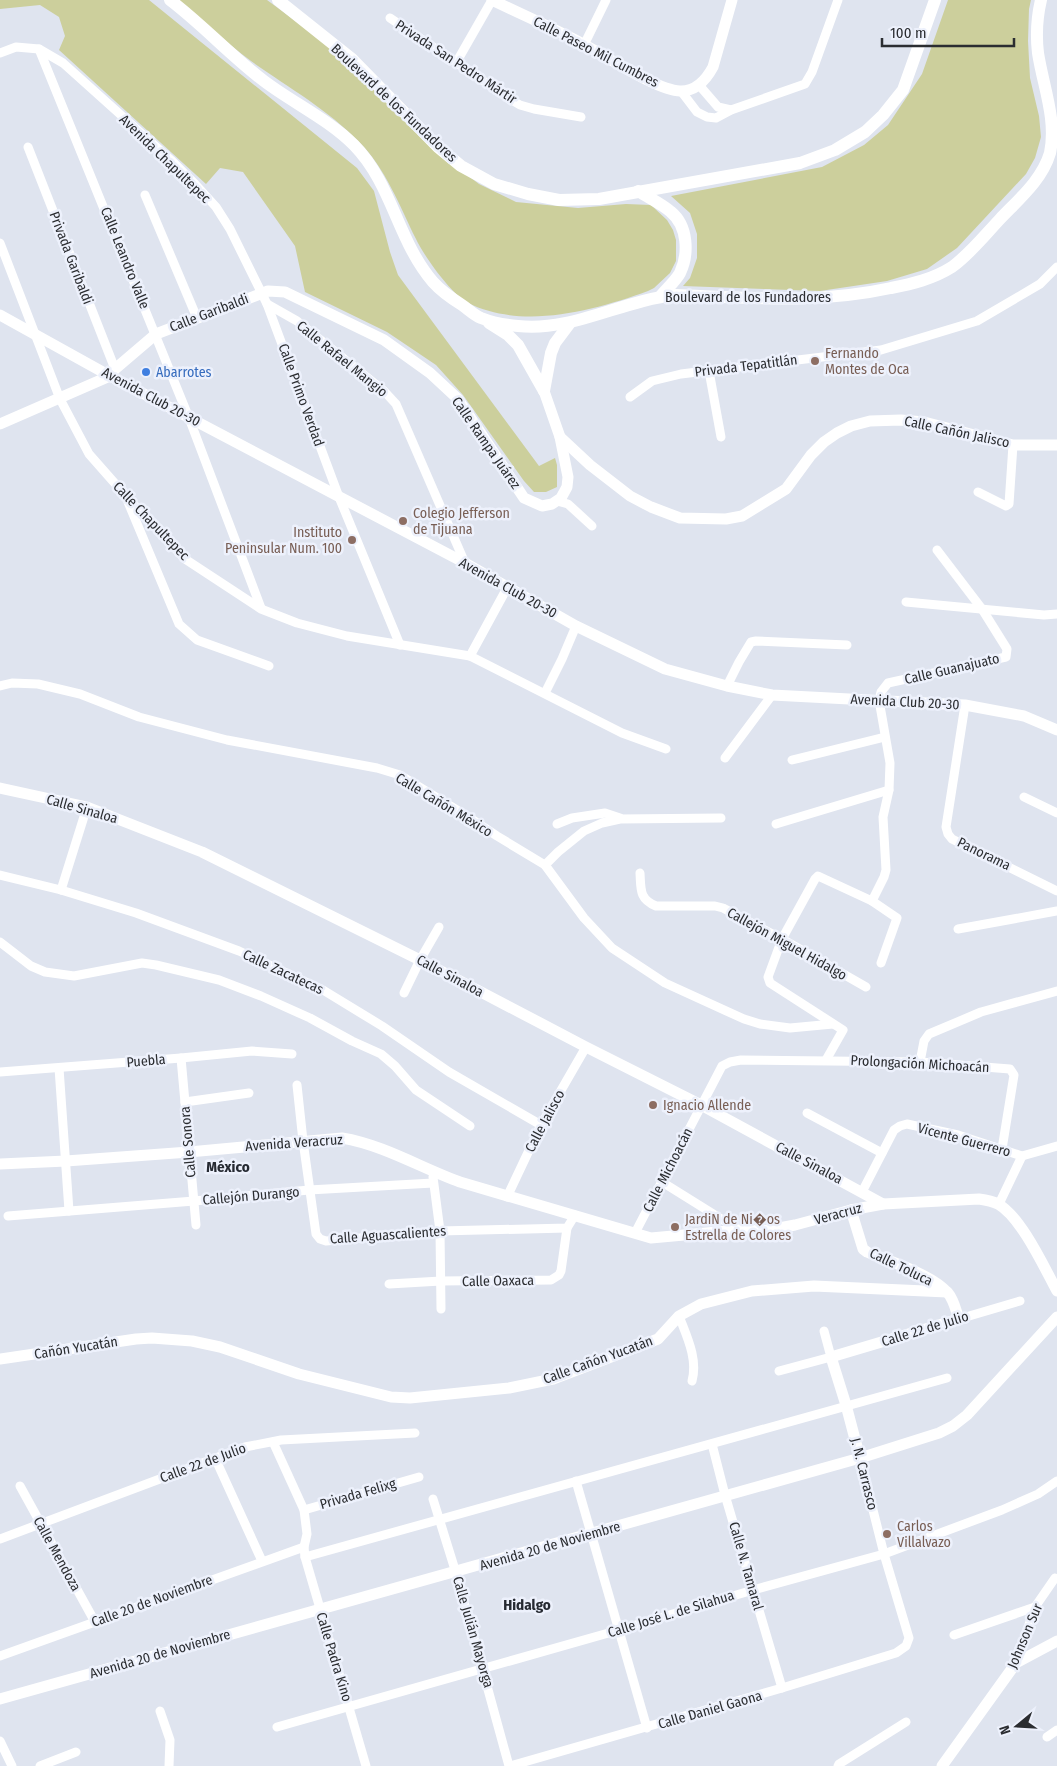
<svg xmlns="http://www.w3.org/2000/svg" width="1057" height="1766" viewBox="0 0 1057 1766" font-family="'Fira Sans Condensed',sans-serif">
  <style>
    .green { fill: #cccf9c }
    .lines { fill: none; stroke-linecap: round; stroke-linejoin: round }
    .street { stroke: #fff; stroke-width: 9 }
    .secondary { stroke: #fff; stroke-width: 11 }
    .primary { stroke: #fff; stroke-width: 12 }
    .education-dot { fill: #8d6e63; stroke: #edf1fc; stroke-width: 2 }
    .shop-dot { fill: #3f7fe0; stroke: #edf1fc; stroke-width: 2 }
    .labels { text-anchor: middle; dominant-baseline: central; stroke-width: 5; stroke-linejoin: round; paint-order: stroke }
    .street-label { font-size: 14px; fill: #2b2d31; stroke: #edf1fc }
    .education-label { font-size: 14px; fill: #785e54; stroke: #edf1fc; text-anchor: start }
    .shop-label { font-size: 14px; fill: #366cbe; stroke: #edf1fc; text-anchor: start }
    .neighbourhood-label { font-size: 15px; font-weight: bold; fill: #262a32; stroke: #edf1fc }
  </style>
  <rect width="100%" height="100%" fill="#dfe4ef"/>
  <g class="green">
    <polygon points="0,0 149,0 357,168 374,191 390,252 398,275 539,466 555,458 557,465 557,487 546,492 534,492 524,481 463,395 436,365 387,332 305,292 295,246 243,172 220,168 206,184 59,50 65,36 59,17 40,5 0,9"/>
    <path d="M178,0H267L316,36L366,80L449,161L479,184L516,202L578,208L626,204L651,205L667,220L673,230L676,240V261L670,273L654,288L648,291C593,311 523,330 468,303C451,294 424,256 416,239C400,207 385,167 359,142C329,110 286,86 251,61C225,42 203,20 178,0Z"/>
    <polygon points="948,0 1031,0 1029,9 1028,41 1030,78 1039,116 1041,137 1035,158 1026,174 957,248 927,269 887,281 820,291 683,286 690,278 697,258 697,234 690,213 671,196 822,167 864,145 888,125 922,74"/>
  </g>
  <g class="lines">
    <g class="street">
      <polyline points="390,18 510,99 520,105 534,109 581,117"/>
      <polyline points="584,45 606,0"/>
      <polyline points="39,49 189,418 261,608"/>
      <polyline points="0,53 16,47 39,49 63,63 171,160 195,184 216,207 230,229 267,304 339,497 400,645"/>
      <polyline points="456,63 492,0"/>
      <polyline points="699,85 718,107 731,110"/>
      <polyline points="681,91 697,112 707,117 716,118 731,110 805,84 812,72 838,0"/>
      <polyline points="28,147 115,369"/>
      <polyline points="145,195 197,318"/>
      <polyline points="0,243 60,399 89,454 126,496 185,559 261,609 297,623 347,636 470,656 622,733 666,749"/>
      <polyline points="267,304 297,321 384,391 396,404 465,563"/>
      <polyline points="709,371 721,437"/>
      <polyline points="630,397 652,381 681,374 881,350 977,321 1040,284 1057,267"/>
      <polyline points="978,492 1006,506 1009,504 1013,445"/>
      <polyline points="557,501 568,504 592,526"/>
      <polyline points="128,502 179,624 197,640 269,666"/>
      <polyline points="906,602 1044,615 1057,614"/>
      <polyline points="470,656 507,588"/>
      <polyline points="0,686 12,683 38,684 80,694 139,717 227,740 377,768 400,775 467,816 497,836 545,865 584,918 612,948 665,983 744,1019 760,1024 790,1028 833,1024"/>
      <polyline points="727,686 739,662 751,642 756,641 847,645"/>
      <polyline points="545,693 562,659 576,626"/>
      <polyline points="965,705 946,827 948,834 952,839 1057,891"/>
      <polyline points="725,758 772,695"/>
      <polyline points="792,760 885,737"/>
      <polyline points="1024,797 1057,813"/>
      <polyline points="557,824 572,818 605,813 620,818"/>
      <polyline points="776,824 889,790"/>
      <polyline points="545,865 558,852 584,831 602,823 620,819 721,818"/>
      <path d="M640,873C641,889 639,899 656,906H715L723,908L782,939L866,987"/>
      <polyline points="0,875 61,890 136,913 239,951 323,990 382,1026 449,1072 541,1125"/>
      <polyline points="61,890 87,807"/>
      <polyline points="872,901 884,877 886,870 883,817 889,790 890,763 879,700 881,692 888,683 1006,657 1007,649 982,609 937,550"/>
      <polyline points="958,929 1057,911"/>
      <polyline points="0,942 31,966 45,972 74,976 142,963 156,965 219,980 261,996 310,1018 352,1041 381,1054 395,1066 416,1090 470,1126"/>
      <polyline points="404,993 420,960 439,927"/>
      <polyline points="181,1058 196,1225"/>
      <polyline points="826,1060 843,1030 770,983 768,977 782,939 815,879 818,876 872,901 897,918 881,963"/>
      <polyline points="920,1062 924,1041 929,1034 981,1012 1057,991"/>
      <polyline points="59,1068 69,1211"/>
      <polyline points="0,1072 181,1058 252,1051 292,1054"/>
      <polyline points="297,1085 303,1141 316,1234 320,1239 326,1241 440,1231 567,1228 575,1215"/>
      <polyline points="185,1102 249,1093"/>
      <polyline points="807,1113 882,1153"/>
      <polyline points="433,1177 440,1231 441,1309"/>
      <polyline points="662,1182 739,1230"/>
      <polyline points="862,1192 894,1130 900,1126 907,1124 958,1135 1022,1156 1057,1146"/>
      <polyline points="507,1197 541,1125 586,1047"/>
      <polyline points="999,1204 1022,1156"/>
      <polyline points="8,1216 194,1201 309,1190 433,1183"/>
      <polyline points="635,1233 722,1066 730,1062 741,1060 920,1062 1010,1069 1014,1075 1002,1149"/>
      <polyline points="389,1284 441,1281 551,1280 559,1275 561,1271 567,1228"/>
      <path d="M679,1316C687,1337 698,1359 692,1381"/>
      <polyline points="959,1319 1020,1301"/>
      <polyline points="779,1371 831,1357 824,1331"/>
      <polyline points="273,1442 304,1510 307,1534 304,1547 305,1557 366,1766"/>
      <polyline points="712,1444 725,1495 782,1688"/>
      <polyline points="215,1458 262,1561"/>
      <polyline points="576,1481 647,1728"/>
      <polyline points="20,1486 95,1622"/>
      <polyline points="433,1499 456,1573 509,1766"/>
      <polyline points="304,1510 419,1477"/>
      <polyline points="0,1539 245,1447 281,1440 415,1433"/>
      <polyline points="305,1557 947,1378"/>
      <polyline points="954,1635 1035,1607"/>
      <polyline points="0,1656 304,1547"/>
      <polyline points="1016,1663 1035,1607 1055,1578"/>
      <polyline points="160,1711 170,1740 169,1766"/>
      <polyline points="277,1727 619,1630 753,1590 884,1554 1002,1510 1038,1494 1057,1481"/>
      <polyline points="1047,1737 1057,1730"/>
      <polyline points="0,1741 12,1766"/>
      <polyline points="40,1766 76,1752"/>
      <polyline points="510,1766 782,1688 896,1653 906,1646 909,1638 884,1554 860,1458"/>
      <polyline points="838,1766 839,1764 906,1722"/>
    </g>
    <g class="secondary">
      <path d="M492,0C523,15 555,29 585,45C606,56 660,92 681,91C696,91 706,80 713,67L732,0"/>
      <polyline points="0,315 110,376 465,563 576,626 665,669 727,686 772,695 965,705 1024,716 1057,730"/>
      <polyline points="0,424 110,376 115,369 156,334 268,291 285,292 384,340 430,373 458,399 524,498 542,506 552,504 561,498 567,487 568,477 560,437 544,391"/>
      <polyline points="560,437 590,465 630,496 651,507 680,518 726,519 742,516 786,489 811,455 824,442 837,433 851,426 870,421 901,420 924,422 1013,445 1057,445"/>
      <polyline points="0,788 87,807 202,852 420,960 586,1047 701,1105 883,1204"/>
      <path d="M0,1164L66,1161L189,1152L342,1138C384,1145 421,1168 460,1182L651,1238L739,1230L763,1231L795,1225L851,1210L883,1204L979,1199C986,1200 992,1201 998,1204C1021,1217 1044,1267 1057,1291"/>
      <path d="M851,1210L863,1249L867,1252C891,1262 931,1274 948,1293C954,1300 956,1311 959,1319L831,1357L846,1405L860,1458"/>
      <polyline points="0,1359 136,1339 152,1338 192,1341 220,1347 299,1374 391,1397 410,1398 509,1388 553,1379 658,1339 679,1316 701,1304 752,1291 814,1286 947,1292"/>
      <polyline points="0,1699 860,1458 939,1433 953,1426 967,1415 1057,1317"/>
      <polyline points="942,1766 1016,1663 1057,1641"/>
    </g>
    <g class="primary">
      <path d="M170,0C203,25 231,56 264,81C293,103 328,119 354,145C393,185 397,240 433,282C441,291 451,298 462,305C468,309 474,315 481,318C491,322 507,325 518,326C573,332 622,300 676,295C750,298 818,304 891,288C912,284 933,279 952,267C970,254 985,235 1000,219C1019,199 1042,180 1050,153C1057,119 1043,86 1038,53C1036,36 1037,17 1041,0"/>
      <polyline points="278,0 352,59 438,147 461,166 494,184 528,194 559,200 599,199 800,163 835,150 865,132 883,115 903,90 935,0"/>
      <path d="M638,191C649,198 662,204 671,212C688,226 689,254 680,273C675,282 666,289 660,297"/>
      <polyline points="489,323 508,335 518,345 544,391"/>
      <polyline points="544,391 551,353 555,343 570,323"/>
    </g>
  </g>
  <g class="education-dot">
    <circle cx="815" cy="361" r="5"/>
    <circle cx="403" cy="521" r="5"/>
    <circle cx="352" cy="540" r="5"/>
    <circle cx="653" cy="1105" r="5"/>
    <circle cx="675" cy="1227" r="5"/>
    <circle cx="887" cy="1534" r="5"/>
  </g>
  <circle class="shop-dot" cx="146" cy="372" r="5"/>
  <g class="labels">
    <g class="street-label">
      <text transform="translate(596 52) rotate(27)">Calle Paseo Mil Cumbres</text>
      <text transform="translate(456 62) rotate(33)">Privada San Pedro Mártir</text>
      <text transform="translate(394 103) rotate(43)">Boulevard de los Fundadores</text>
      <text transform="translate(165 159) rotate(44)">Avenida Chapultepec</text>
      <text transform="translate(71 258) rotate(69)">Privada Garibaldi</text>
      <text transform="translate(125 258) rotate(68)">Calle Leandro Valle</text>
      <text x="748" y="297">Boulevard de los Fundadores</text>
      <text transform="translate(209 313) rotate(-21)">Calle Garibaldi</text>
      <text transform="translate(342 359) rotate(39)">Calle Rafael Mangio</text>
      <text transform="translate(746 366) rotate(-7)">Privada Tepatitlán</text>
      <text transform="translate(301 395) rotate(70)">Calle Primo Verdad</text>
      <text transform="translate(151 397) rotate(28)">Avenida Club 20-30</text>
      <text transform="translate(957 432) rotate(12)">Calle Cañón Jalisco</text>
      <text transform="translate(486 443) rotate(55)">Calle Rampa Juárez</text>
      <text transform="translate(151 521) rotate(46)">Calle Chapultepec</text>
      <text transform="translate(508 588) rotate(29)">Avenida Club 20-30</text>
      <text transform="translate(952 669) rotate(-13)">Calle Guanajuato</text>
      <text transform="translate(905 702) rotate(3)">Avenida Club 20-30</text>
      <text transform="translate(444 805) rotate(31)">Calle Cañón México</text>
      <text transform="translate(82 809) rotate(16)">Calle Sinaloa</text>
      <text transform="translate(984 854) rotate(26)">Panorama</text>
      <text transform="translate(787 944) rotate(29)">Callejón Miguel Hidalgo</text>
      <text transform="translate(283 972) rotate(25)">Calle Zacatecas</text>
      <text transform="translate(450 976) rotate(28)">Calle Sinaloa</text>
      <text transform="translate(146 1061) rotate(-5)">Puebla</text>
      <text transform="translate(920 1064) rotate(3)">Prolongación Michoacán</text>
      <text transform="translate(545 1121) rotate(-62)">Calle Jalisco</text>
      <text transform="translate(964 1140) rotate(15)">Vicente Guerrero</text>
      <text transform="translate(188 1142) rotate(-95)">Calle Sonora</text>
      <text transform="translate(294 1143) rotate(-4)">Avenida Veracruz</text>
      <text transform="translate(809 1163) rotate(28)">Calle Sinaloa</text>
      <text transform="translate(668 1170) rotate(-63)">Calle Michoacán</text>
      <text transform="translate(251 1196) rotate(-5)">Callejón Durango</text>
      <text transform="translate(838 1214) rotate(-15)">Veracruz</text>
      <text transform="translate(388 1235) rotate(-4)">Calle Aguascalientes</text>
      <text transform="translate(901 1267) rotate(26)">Calle Toluca</text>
      <text transform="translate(498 1281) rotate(-1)">Calle Oaxaca</text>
      <text transform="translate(925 1329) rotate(-17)">Calle 22 de Julio</text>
      <text transform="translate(76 1348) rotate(-9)">Cañón Yucatán</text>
      <text transform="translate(598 1360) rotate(-20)">Calle Cañón Yucatán</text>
      <text transform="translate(203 1463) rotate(-20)">Calle 22 de Julio</text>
      <text transform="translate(864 1474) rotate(76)">J. N. Carrasco</text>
      <text transform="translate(358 1494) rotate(-16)">Privada Felixg</text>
      <text transform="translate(550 1546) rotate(-16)">Avenida 20 de Noviembre</text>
      <text transform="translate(57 1554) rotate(61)">Calle Mendoza</text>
      <text transform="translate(746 1566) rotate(74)">Calle N. Tamaral</text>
      <text transform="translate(152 1601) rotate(-20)">Calle 20 de Noviembre</text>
      <text transform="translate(671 1614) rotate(-17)">Calle José L. de Silahua</text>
      <text transform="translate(473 1632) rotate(74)">Calle Julián Mayorga</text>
      <text transform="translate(1025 1636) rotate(-67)">Johnson Sur</text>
      <text transform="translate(160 1654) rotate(-16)">Avenida 20 de Noviembre</text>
      <text transform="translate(334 1657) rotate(73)">Calle Padra Kino</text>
      <text transform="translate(710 1710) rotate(-16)">Calle Daniel Gaona</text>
    </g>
    <g class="education-label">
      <text x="825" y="353">Fernando<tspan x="825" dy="16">Montes de Oca</tspan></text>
      <text x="413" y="513">Colegio Jefferson<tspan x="413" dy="16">de Tijuana</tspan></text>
      <text x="342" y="532" text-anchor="end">Instituto<tspan x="342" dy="16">Peninsular Num. 100</tspan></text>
      <text x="663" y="1105">Ignacio Allende</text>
      <text x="685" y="1219">JardiN de Ni�os<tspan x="685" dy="16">Estrella de Colores</tspan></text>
      <text x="897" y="1526">Carlos<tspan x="897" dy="16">Villalvazo</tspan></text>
    </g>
    <g class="shop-label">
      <text x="156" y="372">Abarrotes</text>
    </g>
    <g class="neighbourhood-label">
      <text x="228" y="1167">México</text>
      <text x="527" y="1605">Hidalgo</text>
    </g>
  </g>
  <g transform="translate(1017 1726) rotate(252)" stroke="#edf1fc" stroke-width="4" paint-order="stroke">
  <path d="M0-4L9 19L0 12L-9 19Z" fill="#2b2d31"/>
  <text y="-8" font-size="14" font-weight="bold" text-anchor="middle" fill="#2b2d31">N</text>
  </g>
  <path d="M882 38v8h132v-8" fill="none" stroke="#2b2d31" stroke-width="2.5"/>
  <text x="890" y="38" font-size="15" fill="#2b2d31" stroke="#edf1fc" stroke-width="4" paint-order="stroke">100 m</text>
</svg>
